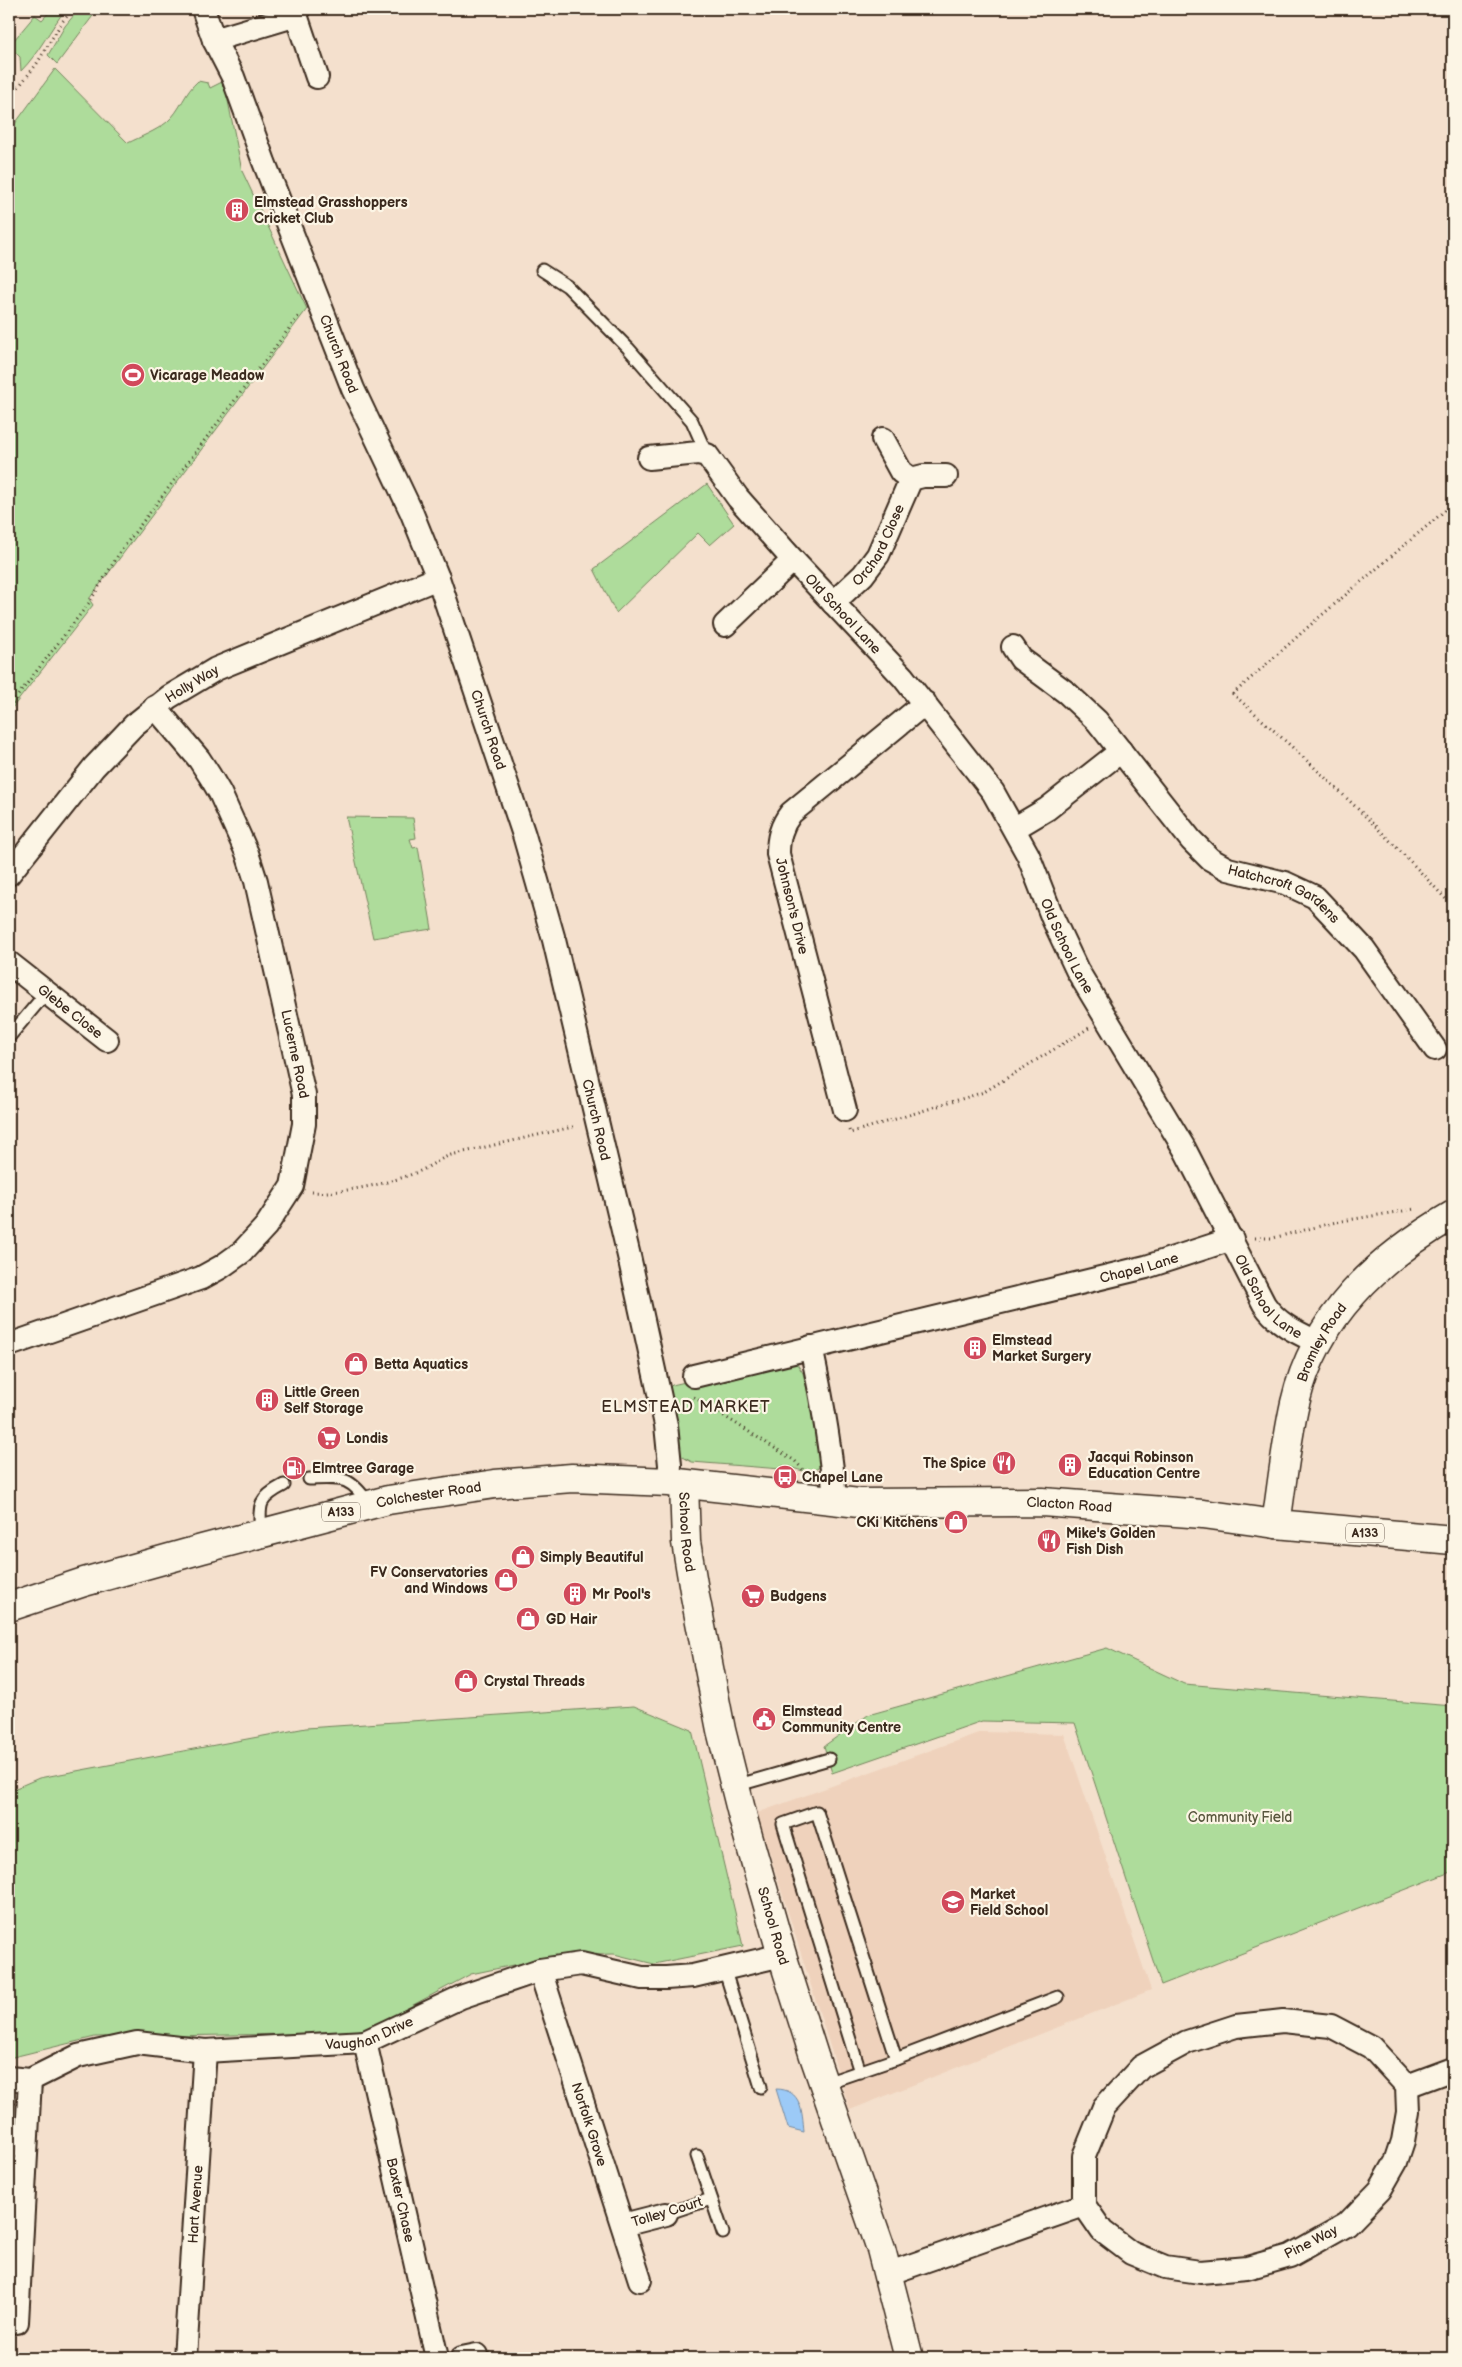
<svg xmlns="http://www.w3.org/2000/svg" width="1462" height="2367" viewBox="0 0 1462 2367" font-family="'Balsamiq Sans',sans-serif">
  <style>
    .built { fill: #efd2bc }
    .green { fill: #aedc9b; stroke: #74835c }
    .water { fill: #9ccaf7; stroke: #758aa0 }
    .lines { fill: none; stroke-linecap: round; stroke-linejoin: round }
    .service-casing { stroke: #3b2a1e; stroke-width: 15 }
    .minor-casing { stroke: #3b2a1e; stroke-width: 26 }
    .tertiary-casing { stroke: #3b2a1e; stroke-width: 31 }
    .primary-casing { stroke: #3b2a1e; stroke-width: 31 }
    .path { stroke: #3b2a1e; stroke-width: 3; stroke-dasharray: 1 4; stroke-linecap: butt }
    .service { stroke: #fcf5e5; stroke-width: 11 }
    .minor { stroke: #fcf5e5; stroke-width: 22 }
    .tertiary { stroke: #fcf5e5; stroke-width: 28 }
    .primary { stroke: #fcf5e5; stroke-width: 28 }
    .labels { text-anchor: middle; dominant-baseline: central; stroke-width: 4.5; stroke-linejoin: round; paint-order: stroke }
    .shield { fill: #fcf5e5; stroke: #75675a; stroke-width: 1 }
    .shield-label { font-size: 12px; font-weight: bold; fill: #3b2a1e }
    .poi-label { font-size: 14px; font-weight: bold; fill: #3b2a1e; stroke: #fcf5e5; text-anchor: start }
    .street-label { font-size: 14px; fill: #3b2a1e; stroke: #fcf5e5 }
    .park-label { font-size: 14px; fill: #58563d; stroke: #fcf5e5 }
    .quarter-label { font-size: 16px; letter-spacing: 1px; fill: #3b2a1e; stroke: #fcf5e5 }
  </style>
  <rect width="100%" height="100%" fill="#f4e0cd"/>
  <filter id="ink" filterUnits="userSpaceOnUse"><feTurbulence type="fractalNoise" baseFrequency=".02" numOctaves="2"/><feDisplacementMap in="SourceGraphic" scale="10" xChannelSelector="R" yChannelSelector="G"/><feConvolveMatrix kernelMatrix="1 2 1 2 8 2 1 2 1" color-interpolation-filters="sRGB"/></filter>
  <g filter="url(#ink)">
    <polygon class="built" points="981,1732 1064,1734 1151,1990 850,2110 757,1813"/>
    <g class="green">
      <path d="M52,9H66C50,29 39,53 21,71L20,57L9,46L35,15L42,20Z"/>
      <polygon points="79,9 98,9 57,64 48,55 65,26"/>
      <path d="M55,69L128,143C140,137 156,131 167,122C181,110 184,93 198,81L208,83L210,88L224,81L242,171L307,309L89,599L93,605L9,712V132Z"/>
      <polygon points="707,484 734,524 710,545 698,533 616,613 594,569"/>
      <polygon points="346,817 413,818 416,838 410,839 413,848 418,847 432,929 373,938"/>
      <path d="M793,1358L803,1373L823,1455L824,1463C809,1479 798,1467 782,1466L781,1469L692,1462L681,1456L668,1389L672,1385Z"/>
      <polygon points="1107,1648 1184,1684 1453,1706 1453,1871 1161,1985 1075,1723 982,1721 832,1773 824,1746 868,1715"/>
      <polygon points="634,1706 692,1730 743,1946 654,1964 614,1954 562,1955 471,1974 361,2033 95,2037 9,2058 9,1791 39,1778 306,1728"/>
    </g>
    <path class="water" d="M776,2089C802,2089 802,2112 804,2132L788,2128Z"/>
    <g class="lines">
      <g class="service-casing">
        <g id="service">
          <polyline points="542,270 567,286 628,348 692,421 707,455"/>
          <polyline points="9,1037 46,993"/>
          <path d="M309,1479C342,1478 349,1475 369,1504"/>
          <path d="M261,1533C259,1505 257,1499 284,1485"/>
          <polyline points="735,1786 829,1759"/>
          <polyline points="724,1968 761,2087"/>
          <polyline points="860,2072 783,1824 817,1812 896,2059"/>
          <polyline points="823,2084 896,2059 1058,1997"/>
          <polyline points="697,2156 723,2233"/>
          <polyline points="666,2214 711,2199"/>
        </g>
      </g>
      <g class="minor-casing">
        <g id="minor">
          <path id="s1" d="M203,9L214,40L233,77L264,162L353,389L411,511L438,578L524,835L554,940L629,1256L666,1425L670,1465L669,1482"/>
          <polyline points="294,9 317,77"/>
          <polyline points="214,40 297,15"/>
          <polyline points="883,439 901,472 911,479"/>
          <path id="s2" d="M649,458L698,453L707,455L738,498L793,560L903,677L993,792L1028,855L1053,919L1077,970L1184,1148L1264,1304C1277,1324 1298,1333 1319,1343"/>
          <path id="s3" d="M833,603L863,575L878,555L911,479L923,476H946"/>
          <polyline points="725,625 793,560"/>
          <path id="s4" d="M1013,647L1021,659L1067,693L1097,721L1191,840L1210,859L1228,869L1285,883L1315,897L1364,949L1435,1049"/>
          <polyline points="1015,828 1047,809 1121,751"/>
          <path id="s5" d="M9,874L94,767L134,725L169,697L216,669L438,578"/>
          <path id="s6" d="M9,963L107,1040"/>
          <path d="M845,1110L778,854C778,838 781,826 791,813L925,703"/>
          <polyline points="9,1345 201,1278 221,1267 242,1252 266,1226 292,1186 304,1124 304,1095 256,881 247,853 220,793 210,776 199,759 155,707"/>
          <path d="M811,1347C822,1398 831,1448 835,1500"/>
          <path id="s7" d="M694,1376L1146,1267L1232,1239"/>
          <path id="s8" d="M540,1970L640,2280"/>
          <polygon points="1283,2021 1331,2026 1371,2047 1407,2086 1408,2112 1403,2141 1396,2162 1380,2190 1347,2224 1290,2256 1247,2268 1200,2272 1165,2267 1131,2253 1102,2231 1084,2205 1084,2156 1104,2107 1141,2067 1187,2042 1236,2026"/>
          <path id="s9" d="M365,2042L437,2358"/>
          <path id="s10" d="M9,2078L30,2080L78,2056L137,2043L205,2051L365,2042L461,1997L540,1970L581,1964L642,1978H666L693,1976L782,1955"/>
          <polyline points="1407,2086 1453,2069"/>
          <polyline points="623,2225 666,2214"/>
          <polyline points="887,2274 1084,2205"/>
          <polyline points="17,2322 30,2080"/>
          <path id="s11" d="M185,2358L205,2051"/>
          <polyline points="462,2358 477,2355"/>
        </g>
      </g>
      <g class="tertiary-casing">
        <g id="tertiary">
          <path id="s12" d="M684,1484L686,1542L695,1596L721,1730L744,1822L782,1955L814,2056L881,2249L909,2358"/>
          <path id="s13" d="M1276,1524C1282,1484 1286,1443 1295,1403C1315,1316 1379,1258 1453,1215"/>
        </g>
      </g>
      <g class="primary-casing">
        <g id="primary">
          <path id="s14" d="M9,1607L84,1582L202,1549L388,1500L495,1484L572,1478L669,1482L859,1503L1042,1502L1203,1514L1276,1524L1453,1540"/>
        </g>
      </g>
      <g class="path">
        <polyline points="9,99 36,65 62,22 73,9"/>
        <path d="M1453,504L1316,620L1233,694C1310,762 1384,831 1453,907"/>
        <polyline points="9,707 89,603 120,552 300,314"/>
        <polyline points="849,1130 850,1133 984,1092 1089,1028"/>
        <path d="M312,1192C340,1194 393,1183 420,1171C431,1166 439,1159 451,1155L577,1126"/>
        <polyline points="1255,1238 1273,1238 1336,1222 1415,1209"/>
        <polyline points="694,1397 795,1461 806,1473"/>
      </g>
      <use href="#service" class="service"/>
      <use href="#minor" class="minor"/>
      <use href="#tertiary" class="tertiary"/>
      <use href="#primary" class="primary"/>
    </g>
  </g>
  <defs>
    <g id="building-disc" transform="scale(1.25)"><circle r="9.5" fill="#d1495b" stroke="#fcf5e5"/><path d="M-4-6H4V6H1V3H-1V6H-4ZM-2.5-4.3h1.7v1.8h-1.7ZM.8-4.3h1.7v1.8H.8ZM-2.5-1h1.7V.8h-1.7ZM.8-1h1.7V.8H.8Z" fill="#fff"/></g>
    <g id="stadium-disc" transform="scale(1.25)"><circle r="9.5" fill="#d1495b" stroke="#fcf5e5"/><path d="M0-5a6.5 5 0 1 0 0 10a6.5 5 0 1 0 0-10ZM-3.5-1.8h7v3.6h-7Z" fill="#fff"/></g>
    <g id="shop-disc" transform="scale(1.25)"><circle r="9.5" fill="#d1495b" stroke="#fcf5e5"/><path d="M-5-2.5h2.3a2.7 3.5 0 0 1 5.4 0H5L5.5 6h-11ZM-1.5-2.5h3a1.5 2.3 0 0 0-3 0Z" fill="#fff"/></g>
    <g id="supermarket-disc" transform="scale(1.25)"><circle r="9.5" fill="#d1495b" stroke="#fcf5e5"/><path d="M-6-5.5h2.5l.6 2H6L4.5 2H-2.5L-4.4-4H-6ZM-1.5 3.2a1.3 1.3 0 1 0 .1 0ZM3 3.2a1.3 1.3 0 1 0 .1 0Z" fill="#fff"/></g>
    <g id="restaurant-disc" transform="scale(1.25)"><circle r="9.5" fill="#d1495b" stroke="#fcf5e5"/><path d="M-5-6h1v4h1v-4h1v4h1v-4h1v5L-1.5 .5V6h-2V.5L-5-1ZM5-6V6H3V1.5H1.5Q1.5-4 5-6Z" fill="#fff"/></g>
    <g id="fuel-disc" transform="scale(1.25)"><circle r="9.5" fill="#d1495b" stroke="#fcf5e5"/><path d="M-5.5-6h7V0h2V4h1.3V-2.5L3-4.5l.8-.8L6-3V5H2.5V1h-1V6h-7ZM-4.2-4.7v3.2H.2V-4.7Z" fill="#fff"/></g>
    <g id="bus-disc" transform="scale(1.25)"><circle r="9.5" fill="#d1495b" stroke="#fcf5e5"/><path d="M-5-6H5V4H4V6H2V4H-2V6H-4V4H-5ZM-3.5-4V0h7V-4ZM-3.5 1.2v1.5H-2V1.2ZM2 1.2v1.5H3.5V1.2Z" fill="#fff"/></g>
    <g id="civic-disc" transform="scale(1.25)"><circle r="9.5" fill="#d1495b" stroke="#fcf5e5"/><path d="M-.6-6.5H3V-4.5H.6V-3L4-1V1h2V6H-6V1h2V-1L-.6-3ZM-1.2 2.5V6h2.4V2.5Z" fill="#fff"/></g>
    <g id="school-disc" transform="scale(1.25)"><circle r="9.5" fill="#d1495b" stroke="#fcf5e5"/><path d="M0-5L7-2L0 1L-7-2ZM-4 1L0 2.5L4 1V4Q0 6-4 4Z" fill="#fff"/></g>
  </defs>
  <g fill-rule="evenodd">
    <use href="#building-disc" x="237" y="210"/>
    <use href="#stadium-disc" x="133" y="375"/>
    <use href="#building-disc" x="975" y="1348"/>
    <use href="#shop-disc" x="356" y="1364"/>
    <use href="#building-disc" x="267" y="1400"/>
    <use href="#supermarket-disc" x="329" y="1438"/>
    <use href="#restaurant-disc" x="1004" y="1463"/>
    <use href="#building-disc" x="1070" y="1465"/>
    <use href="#fuel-disc" x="294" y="1468"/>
    <use href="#bus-disc" x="785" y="1477"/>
    <use href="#shop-disc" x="956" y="1522"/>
    <use href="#restaurant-disc" x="1049" y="1541"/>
    <use href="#shop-disc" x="523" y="1557"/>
    <use href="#shop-disc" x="506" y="1580"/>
    <use href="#building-disc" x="575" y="1594"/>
    <use href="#supermarket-disc" x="753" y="1596"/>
    <use href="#shop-disc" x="528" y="1619"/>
    <use href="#shop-disc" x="466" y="1681"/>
    <use href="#civic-disc" x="764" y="1719"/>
    <use href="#school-disc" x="953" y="1902"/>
  </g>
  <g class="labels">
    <g class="shield">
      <rect x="322" y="1502.5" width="38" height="19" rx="4"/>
      <rect x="1346" y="1523.5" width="38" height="19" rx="4"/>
    </g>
    <g class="shield-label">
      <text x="341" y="1512">A133</text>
      <text x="1365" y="1533">A133</text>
    </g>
    <g class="poi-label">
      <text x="254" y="202">Elmstead Grasshoppers<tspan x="254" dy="16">Cricket Club</tspan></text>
      <text x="150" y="375">Vicarage Meadow</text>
      <text x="992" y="1340">Elmstead<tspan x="992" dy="16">Market Surgery</tspan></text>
      <text x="374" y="1364">Betta Aquatics</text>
      <text x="284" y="1392">Little Green<tspan x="284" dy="16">Self Storage</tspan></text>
      <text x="346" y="1438">Londis</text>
      <text x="1088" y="1457">Jacqui Robinson<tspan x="1088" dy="16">Education Centre</tspan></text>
      <text x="986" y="1463" text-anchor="end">The Spice</text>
      <text x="312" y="1468">Elmtree Garage</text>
      <text x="802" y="1477">Chapel Lane</text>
      <text x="938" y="1522" text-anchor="end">CKi Kitchens</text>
      <text x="1066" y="1533">Mike's Golden<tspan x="1066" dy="16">Fish Dish</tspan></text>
      <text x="540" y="1557">Simply Beautiful</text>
      <text x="488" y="1572" text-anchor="end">FV Conservatories<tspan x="488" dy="16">and Windows</tspan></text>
      <text x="592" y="1594">Mr Pool's</text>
      <text x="770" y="1596">Budgens</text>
      <text x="546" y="1619">GD Hair</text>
      <text x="484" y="1681">Crystal Threads</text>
      <text x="782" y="1711">Elmstead<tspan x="782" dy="16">Community Centre</tspan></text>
      <text x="970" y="1894">Market<tspan x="970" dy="16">Field School</tspan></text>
    </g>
    <g class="street-label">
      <text stroke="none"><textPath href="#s1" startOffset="371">Church Road</textPath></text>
      <text stroke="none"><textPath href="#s3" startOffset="75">Orchard Close</textPath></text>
      <text stroke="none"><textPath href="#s2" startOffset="268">Old School Lane</textPath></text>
      <text stroke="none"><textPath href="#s5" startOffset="266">Holly Way</textPath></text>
      <text stroke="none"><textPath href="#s1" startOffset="776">Church Road</textPath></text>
      <text stroke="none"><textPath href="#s4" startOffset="374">Hatchcroft Gardens</textPath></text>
      <text transform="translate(792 906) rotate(76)">Johnson's Drive</text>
      <text stroke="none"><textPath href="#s2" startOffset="672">Old School Lane</textPath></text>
      <text stroke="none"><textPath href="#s6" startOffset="78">Glebe Close</textPath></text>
      <text transform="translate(295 1054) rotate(78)">Lucerne Road</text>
      <text stroke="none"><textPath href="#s1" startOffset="1181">Church Road</textPath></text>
      <text stroke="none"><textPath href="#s7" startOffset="458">Chapel Lane</textPath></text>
      <text stroke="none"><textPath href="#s2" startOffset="1078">Old School Lane</textPath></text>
      <text stroke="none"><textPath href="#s13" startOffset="189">Bromley Road</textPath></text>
      <text stroke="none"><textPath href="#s14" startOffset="435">Colchester Road</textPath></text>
      <text stroke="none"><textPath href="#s14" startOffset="1078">Clacton Road</textPath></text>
      <text stroke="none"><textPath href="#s12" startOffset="48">School Road</textPath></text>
      <text stroke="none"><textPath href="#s12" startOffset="452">School Road</textPath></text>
      <text stroke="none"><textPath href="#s10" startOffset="370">Vaughan Drive</textPath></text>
      <text stroke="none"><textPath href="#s8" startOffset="162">Norfolk Grove</textPath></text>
      <text stroke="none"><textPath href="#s9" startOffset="162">Baxter Chase</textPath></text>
      <text stroke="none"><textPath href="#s11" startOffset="154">Hart Avenue</textPath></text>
      <text transform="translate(667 2212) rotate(-17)">Tolley Court</text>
      <text transform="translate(1311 2242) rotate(-27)">Pine Way</text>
    </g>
    <g class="park-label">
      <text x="1240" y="1817">Community Field</text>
    </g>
    <g class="quarter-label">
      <text x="686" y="1407">ELMSTEAD MARKET</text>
    </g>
  </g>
  <rect width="1462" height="2367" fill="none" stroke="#fcf5e5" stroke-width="30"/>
  <rect x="15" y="15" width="1432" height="2337" fill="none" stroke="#3b2a1e" stroke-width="2" filter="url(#ink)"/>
</svg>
